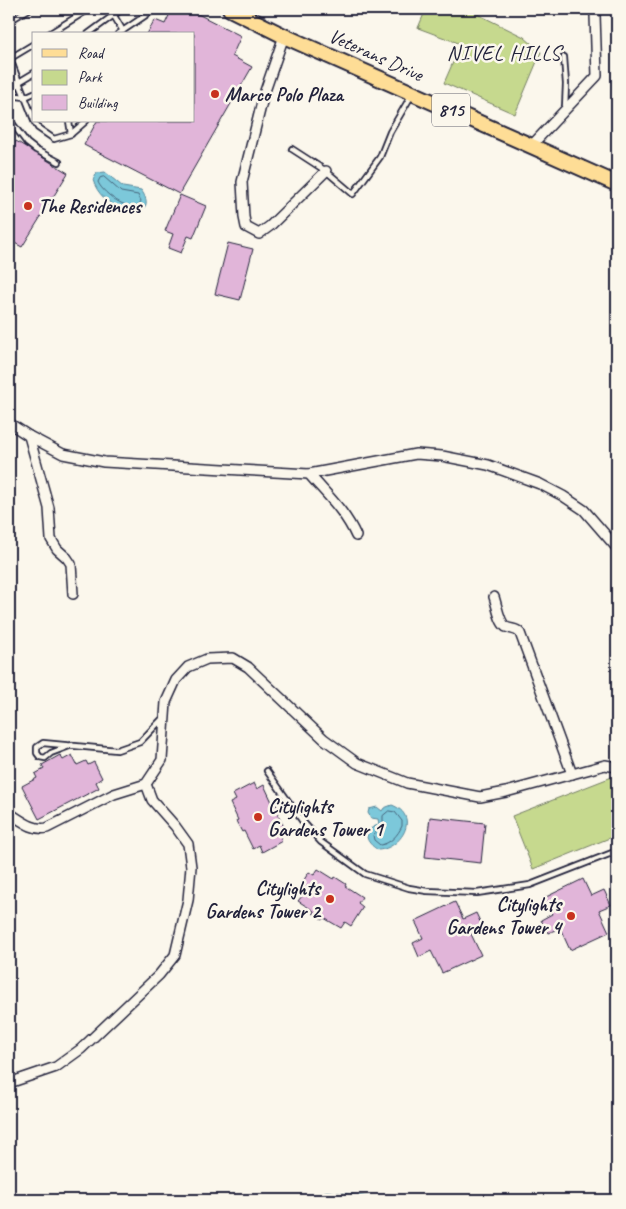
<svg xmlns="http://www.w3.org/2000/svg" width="626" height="1209" viewBox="0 0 626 1209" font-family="Caveat,sans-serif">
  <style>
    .green { fill: #c6d98e; stroke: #747e64 }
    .water { fill: #7bc8da; stroke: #57869a }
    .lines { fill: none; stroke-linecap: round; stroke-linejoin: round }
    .shore { stroke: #46647b; stroke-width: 1 }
    .stream { stroke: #57869a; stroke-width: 4 }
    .building { fill: #e1b5d9; stroke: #22223b }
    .lane-casing { stroke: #22223b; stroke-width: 8 }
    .street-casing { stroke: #22223b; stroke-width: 12 }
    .primary-casing { stroke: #22223b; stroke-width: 18 }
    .lane { stroke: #fbf7ec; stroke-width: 4.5 }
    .street { stroke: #fbf7ec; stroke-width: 9 }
    .primary { stroke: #fedd96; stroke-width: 14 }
    .poi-dot { fill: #c8321e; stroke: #fbf7ec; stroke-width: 2 }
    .labels { text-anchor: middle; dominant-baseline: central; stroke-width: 5; stroke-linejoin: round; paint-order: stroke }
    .shield { fill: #fbf7ec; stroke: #636270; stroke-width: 1 }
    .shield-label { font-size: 19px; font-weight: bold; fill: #22223b }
    .street-label { font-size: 20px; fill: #22223b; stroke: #fbf7ec }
    .poi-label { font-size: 20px; font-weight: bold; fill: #22223b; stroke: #fbf7ec; text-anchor: start }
    .neighbourhood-label { font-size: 21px; letter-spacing: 1px; fill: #22223b; stroke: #fbf7ec }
  </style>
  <rect width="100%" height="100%" fill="#fbf7ec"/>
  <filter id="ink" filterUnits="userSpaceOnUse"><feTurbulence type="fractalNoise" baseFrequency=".02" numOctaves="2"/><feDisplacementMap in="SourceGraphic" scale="10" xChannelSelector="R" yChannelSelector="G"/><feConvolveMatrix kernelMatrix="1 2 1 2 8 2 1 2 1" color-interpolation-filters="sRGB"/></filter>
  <g filter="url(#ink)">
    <g class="green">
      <polygon points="426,9 467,9 524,37 541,52 515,114 444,83 461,44 418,28"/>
      <polygon points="617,775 617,835 533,869 512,816"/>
    </g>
    <g class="water">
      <path d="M105,172L123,187L141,190C164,221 104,217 93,180L97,173Z"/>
      <path d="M392,805C421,816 401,849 378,850C372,846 363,839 369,830C371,828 376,826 379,824L378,819L371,818L368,813L369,809L377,807L382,811L384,808Z"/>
    </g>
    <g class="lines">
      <g class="shore">
        <path d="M104,177L121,192L138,195L141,201C134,217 102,193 98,182L100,178Z"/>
        <path d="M389,811L395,812L402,821V826C398,835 390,844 380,845L374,840L373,835L383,826V816Z"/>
      </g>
      <polyline class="stream" points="308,1200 327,1193 380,1200"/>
    </g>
    <g class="building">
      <polygon points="172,9 188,9 241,36 232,56 252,67 179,194 84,145 97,121 194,121 194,34 147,34 155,20 165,24"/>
      <polygon points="16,141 68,173 22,247 9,240 9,153"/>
      <polygon points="180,195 206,206 193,238 188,236 181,253 168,248 173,234 165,231"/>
      <polygon points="228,243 253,249 240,300 215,294"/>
      <polygon points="60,755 63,760 72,755 77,765 86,761 88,765 94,762 102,778 96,782 99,788 39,819 22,786 37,778 35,774 44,769 42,765"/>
      <polygon points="254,783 257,789 264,785 272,802 274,801 280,812 277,814 287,832 280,836 282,841 262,852 259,845 253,849 244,831 242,832 236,821 238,820 230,803 236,800 233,794"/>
      <polygon points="430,817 485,823 481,863 425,857"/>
      <polygon points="318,869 334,879 335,877 346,884 345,886 362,897 358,903 363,907 351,926 345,922 341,928 324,918 323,920 313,913 314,911 298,901 302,896 296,892 309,872 314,875"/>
      <polygon points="583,879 591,896 604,890 611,905 599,910 609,932 570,950 560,928 548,933 541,920 552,914 544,898"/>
      <polygon points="455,902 463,919 476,913 483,928 471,934 481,955 442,973 431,951 419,957 413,943 423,938 415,921"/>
    </g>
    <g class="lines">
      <g class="lane-casing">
        <g id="lane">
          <polyline points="110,9 123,31"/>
          <polyline points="9,21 29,9"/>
          <polyline points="49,34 89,9"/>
          <polyline points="88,34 122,9"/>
          <polyline points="118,34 155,9"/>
          <polyline points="564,57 566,84 565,108"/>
          <polyline points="9,59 34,44"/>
          <polyline points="10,59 34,120"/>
          <polyline points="9,95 19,82 34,73"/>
          <polyline points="9,95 25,97 34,93"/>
          <polyline points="9,119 27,143 36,150 59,162"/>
          <polyline points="34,121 38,128 54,139 71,134 86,121"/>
          <polyline points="69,121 71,134"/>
          <polyline points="292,149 326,171 353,194 380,157 390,132 411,96"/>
          <polyline points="72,745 51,753 45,758 40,757 37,753 37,747 43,743 117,750 140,742 164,717"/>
          <polyline points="267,771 303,822 321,842 365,874 409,888 427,891 477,893 530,885 617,851"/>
        </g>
      </g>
      <g class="street-casing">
        <g id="street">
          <polyline points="284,36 264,94 242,182 244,217 246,227 259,234 270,226 326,171"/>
          <polyline points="531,146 597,76 595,15 597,9"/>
          <polyline points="9,423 29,436 63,454 104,462 309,474 416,454 442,456 488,465 540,484 563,496 584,510 617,548"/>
          <polyline points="29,436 49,508 51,539 57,549 67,558 71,564 73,594"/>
          <path d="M309,474C326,494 345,511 356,536"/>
          <path d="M494,597C497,605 499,622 506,627C512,630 516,628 520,633L572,774"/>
          <path d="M9,813C21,820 33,831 47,828L114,794L146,784L162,760L166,702L176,680L188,667L207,659L233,658L248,667L324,739L357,763L407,783L480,797L506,792L605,765L617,767"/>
          <polyline points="9,1083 56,1067 81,1049 159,975 175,955 188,900 191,867 188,844 175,826 152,800 146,784"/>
        </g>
      </g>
      <g class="primary-casing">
        <polyline id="primary" points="230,9 284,36 617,184"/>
      </g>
      <use href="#lane" class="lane"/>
      <use href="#street" class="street"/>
      <use href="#primary" class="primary"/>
    </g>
  </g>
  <g class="poi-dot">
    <circle cx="215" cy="94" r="5"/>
    <circle cx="28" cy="206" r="5"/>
    <circle cx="258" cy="817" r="5"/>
    <circle cx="330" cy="899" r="5"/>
    <circle cx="571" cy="916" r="5"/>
  </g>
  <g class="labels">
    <rect class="shield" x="432" y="93.5" width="38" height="33" rx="4"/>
    <g class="shield-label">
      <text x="451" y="110">815</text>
    </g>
    <g class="street-label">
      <text transform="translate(376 55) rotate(24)">Veterans Drive</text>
    </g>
    <g class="poi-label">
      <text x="225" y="94">Marco Polo Plaza</text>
      <text x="38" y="206">The Residences</text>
      <text x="268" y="806">Citylights<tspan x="268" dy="23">Gardens Tower 1</tspan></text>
      <text x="320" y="888" text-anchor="end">Citylights<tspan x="320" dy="23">Gardens Tower 2</tspan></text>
      <text x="561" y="904" text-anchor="end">Citylights<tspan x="561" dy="23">Gardens Tower 4</tspan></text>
    </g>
    <g class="neighbourhood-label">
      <text x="504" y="53">NIVEL HILLS</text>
    </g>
  </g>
  <rect width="626" height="1209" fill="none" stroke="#fbf7ec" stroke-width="30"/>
  <rect x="15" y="15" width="596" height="1179" fill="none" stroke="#22223b" stroke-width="2" filter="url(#ink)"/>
  <rect x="32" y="32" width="162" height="90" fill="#fbf7ec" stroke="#a4a2a5"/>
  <rect x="42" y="49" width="25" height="8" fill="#fedd96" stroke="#a4a2a5"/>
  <text x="78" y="58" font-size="15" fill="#22223b">Road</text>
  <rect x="42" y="70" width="25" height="15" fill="#c6d98e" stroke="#a4a2a5"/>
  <text x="78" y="82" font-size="15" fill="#22223b">Park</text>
  <rect x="42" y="95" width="25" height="15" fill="#e1b5d9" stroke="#a4a2a5"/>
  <text x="78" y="108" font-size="15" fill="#22223b">Building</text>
</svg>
